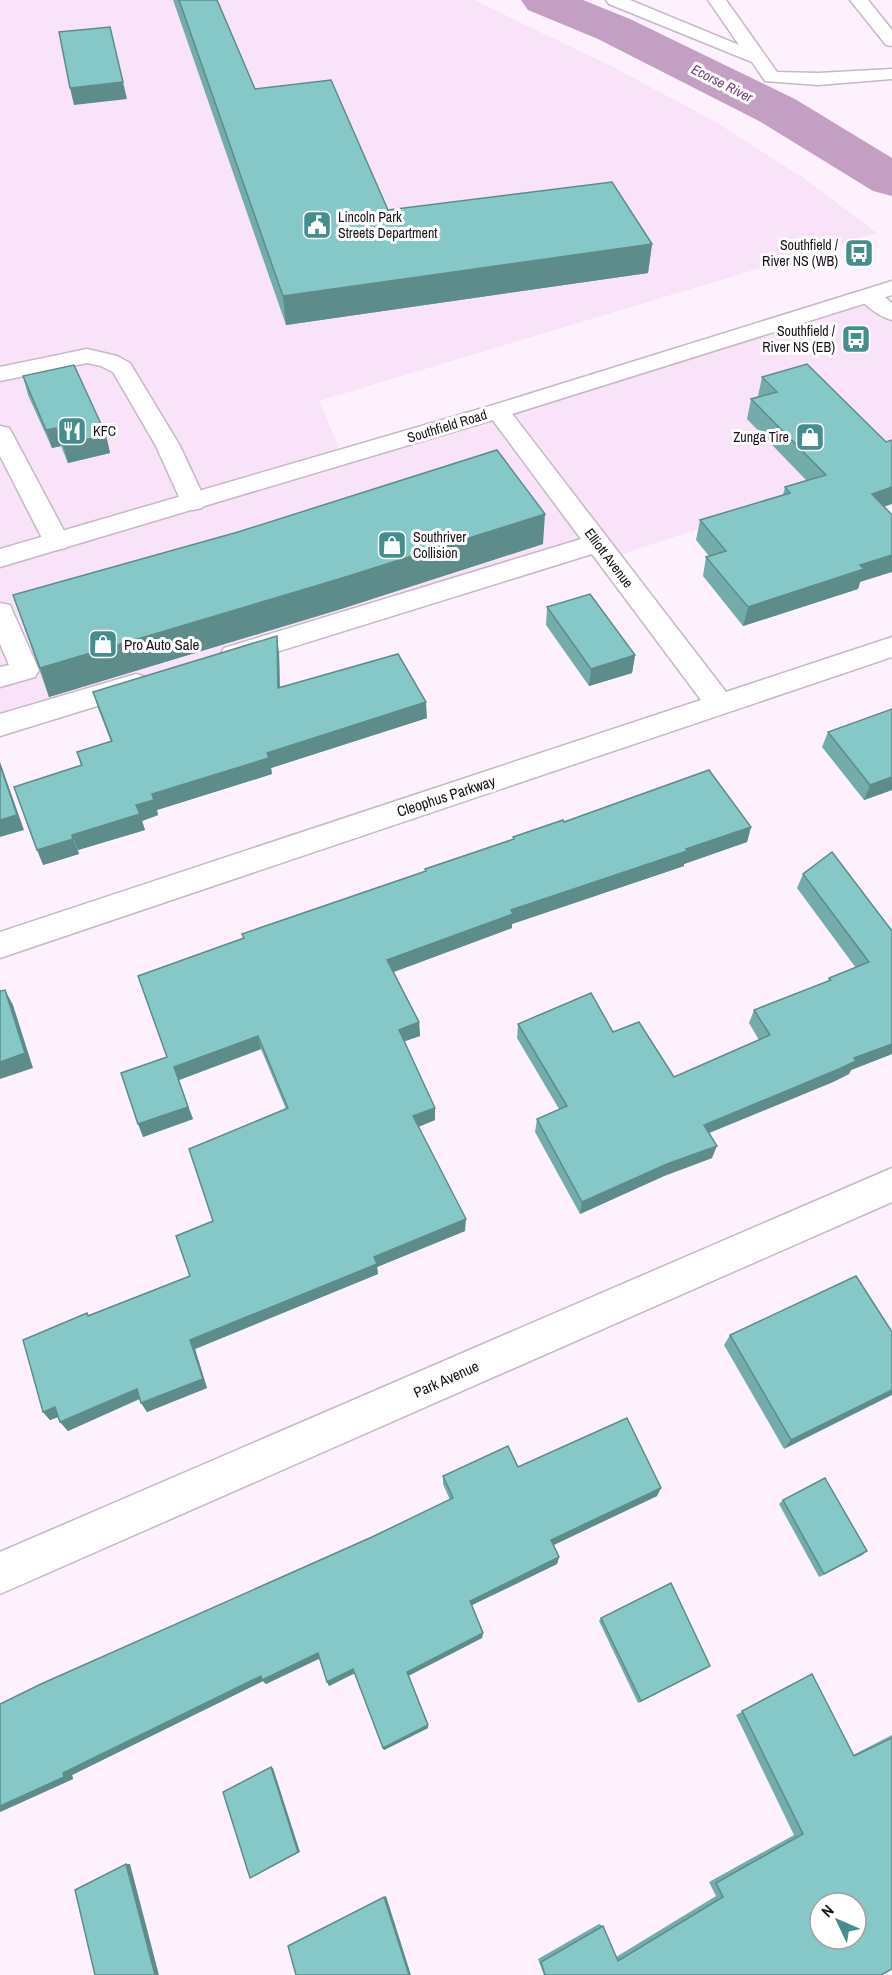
<svg xmlns="http://www.w3.org/2000/svg" width="892" height="1975" viewBox="0 0 892 1975" font-family="'Archivo Narrow',sans-serif">
  <style>
    .built { fill: #f9e3f9 }
    .lines { fill: none; stroke-linecap: round; stroke-linejoin: round }
    .river { fill: #c39fc4; fill-rule: evenodd }
    .minor-casing { stroke: #c7b7c7; stroke-width: 3 }
    .major-casing { stroke: #c7b7c7; stroke-width: 3 }
    .minor { fill: #fff; fill-rule: evenodd }
    .major { fill: #fff; fill-rule: evenodd }
    .wall { fill: #73acab }
    .shaded-wall { fill: #5e8c8b }
    .building { fill: #86c8c7; stroke: #5e8c8b; stroke-width: 1.5; fill-rule: evenodd }
    .labels { text-anchor: middle; dominant-baseline: central; stroke-width: 6; stroke-linejoin: round; paint-order: stroke }
    .far-water-label { font-size: 14px; font-style: italic; fill: #704172; stroke: #fff }
    .far-poi-label { font-size: 14px; fill: #191419; stroke: #fff; text-anchor: start }
    .far-street-label { font-size: 14px; fill: #191419; stroke: #fff }
    .poi-label { font-size: 15px; fill: #191419; stroke: #fff; text-anchor: start }
    .street-label { font-size: 15px; fill: #191419; stroke: #fff }
  </style>
  <rect width="100%" height="100%" fill="#fef1fe"/>
  <polygon class="built" points="0,0 474,0 613,67 714,121 802,177 877,233 319,401 343,457 869,296 892,313 892,479 882,469 610,558 597,543 0,725"/>
  <g class="lines">
    <polygon class="river" points="521,0 583,0 630,19 795,99 892,158 892,196 873,191 759,121 598,39 528,10"/>
    <g class="minor-casing">
      <g id="minor">
        <polygon points="606,0 630,0 739,45 708,0 726,0 777,72 818,73 892,69 892,79 818,85 765,81 752,62 609,4"/>
        <polygon points="850,0 868,0 892,30 892,46 886,45"/>
        <path d="M869,289L877,291L892,303V320C880,317 865,306 858,296L861,291Z"/>
        <polygon points="87,349 117,356 130,363 180,446 206,502 202,508 193,510 184,508 156,446 113,372 101,366 87,363 0,381 0,367"/>
        <polygon points="498,404 506,406 726,692 892,637 892,657 0,958 0,932 701,700 592,554 244,662 234,665 224,662 220,655 224,648 581,539 486,411 490,406"/>
        <polygon points="0,426 9,428 12,433 70,542 66,548 57,550 48,548 44,542 0,456"/>
        <polygon points="0,603 10,605 13,612 39,670 35,677 0,687 0,667 9,665 0,644"/>
        <polygon points="136,674 146,677 150,684 146,691 0,736 0,714"/>
        <polygon points="892,1168 892,1202 0,1594 0,1552"/>
      </g>
    </g>
    <g class="major-casing">
      <polygon id="major" points="892,281 892,295 506,416 0,567 0,549 490,406"/>
    </g>
    <use href="#minor" class="minor"/>
    <use href="#major" class="major"/>
  </g>
  <g class="wall">
    <polygon points="173,0 217,0 255,89 388,210 652,244 648,273 286,325"/>
    <polygon points="23,376 106,435 110,453 68,463 61,446 52,448 28,395"/>
    <polygon points="762,377 885,507 858,589 743,626 703,576 706,557 709,556 696,540 700,520 783,495 785,487 806,480 747,419 751,399 758,396"/>
    <polygon points="543,544 341,609 49,697 13,595"/>
    <polygon points="547,607 635,655 632,673 589,686 546,625"/>
    <polygon points="279,652 280,688 427,718 271,768 272,774 157,810 158,815 142,821 145,830 78,850 79,854 43,865 81,766 77,752 111,742 98,708 93,692"/>
    <polygon points="892,709 892,790 864,800 822,747 828,732"/>
    <polygon points="564,822 751,827 747,842 684,864 684,866 512,924 512,928 394,972 419,1022 420,1036 404,1041 435,1108 435,1120 418,1127 465,1231 377,1267 378,1274 195,1349 207,1388 147,1412 140,1399 68,1431 60,1422 59,1417 50,1420 43,1412 87,1313 89,1315 190,1276 213,1221 286,1109 261,1049 179,1080 193,1119 143,1137 167,1057 243,938 242,934 425,872 425,869 513,840 513,837"/>
    <polygon points="803,874 892,931 892,1054 851,1070 849,1074 833,1082 709,1133 712,1158 664,1176 580,1214 535,1132 537,1119 559,1109 517,1038 518,1024 613,1032 674,1077 759,1040 749,1023 754,1010 828,981 829,978 856,968 797,888"/>
    <polygon points="892,1332 784,1449 724,1345 730,1335"/>
    <polygon points="518,1467 657,1496 554,1545 559,1557 557,1564 472,1605 483,1633 482,1638 408,1676 428,1728 384,1750 355,1673 329,1686 319,1659 266,1684 263,1681 72,1775 73,1779 0,1812 0,1704 372,1537 450,1500 443,1484 443,1476"/>
    <polygon points="783,1500 867,1551 862,1555 819,1577 779,1504"/>
    <polygon points="601,1618 707,1668 638,1703 599,1621"/>
    <polygon points="804,1678 853,1755 892,1735 892,1969 881,1975 544,1975 538,1959 599,1924 603,1926 616,1957 716,1896 709,1882 794,1835 736,1715"/>
  </g>
  <g class="shaded-wall">
    <polygon points="123,82 127,99 74,105 70,88"/>
    <polygon points="652,244 648,273 286,325 283,296"/>
    <polygon points="56,428 61,446 52,448 46,430"/>
    <polygon points="106,435 110,453 68,463 63,445"/>
    <polygon points="892,487 892,504 866,513 872,494"/>
    <polygon points="545,514 543,544 341,609 49,697 40,668"/>
    <polygon points="892,555 892,572 860,582 858,589 743,626 748,607 860,565"/>
    <polygon points="277,636 279,652 280,705 278,688"/>
    <polygon points="635,655 632,673 589,686 591,669"/>
    <polygon points="426,702 427,718 271,768 272,774 157,810 158,815 142,821 145,830 78,850 72,835 136,805 152,794 267,753"/>
    <polygon points="0,762 24,830 0,837"/>
    <polygon points="892,777 892,790 864,800 870,785"/>
    <polygon points="751,827 747,842 684,864 684,866 512,924 512,928 388,974 387,960 511,910"/>
    <polygon points="73,839 79,854 43,865 37,850"/>
    <polygon points="5,990 13,1005 33,1068 0,1079 0,1062"/>
    <polygon points="419,1022 420,1036 400,1043 399,1030"/>
    <polygon points="258,1036 261,1049 179,1080 174,1067"/>
    <polygon points="892,1044 892,1054 851,1070 849,1074 833,1082 699,1137 704,1125 854,1058"/>
    <polygon points="188,1107 193,1119 143,1137 138,1124"/>
    <polygon points="435,1108 435,1120 413,1129 413,1116"/>
    <polygon points="717,1146 712,1158 664,1176 580,1214 582,1202 667,1164"/>
    <polygon points="466,1219 465,1231 377,1267 378,1274 195,1349 207,1388 147,1412 141,1403 190,1340 374,1257"/>
    <polygon points="137,1389 143,1397 68,1431 60,1422"/>
    <polygon points="892,1390 892,1395 784,1449 791,1440"/>
    <polygon points="55,1407 63,1415 50,1420 43,1412"/>
    <polygon points="661,1488 657,1496 549,1547 551,1540"/>
    <polygon points="867,1551 862,1555 819,1577 824,1574"/>
    <polygon points="559,1557 557,1564 470,1606 470,1601"/>
    <polygon points="483,1633 482,1638 408,1676 407,1672"/>
    <polygon points="318,1653 320,1658 266,1684 263,1681 72,1775 73,1779 0,1812 0,1806 63,1773 261,1676"/>
    <polygon points="710,1666 707,1668 638,1703 641,1701"/>
    <polygon points="353,1669 355,1673 329,1686 327,1682"/>
    <polygon points="428,1725 428,1728 384,1750 383,1748"/>
    <polygon points="271,1767 273,1768 300,1852 252,1877 250,1878"/>
    <polygon points="126,1864 130,1864 159,1975 155,1975"/>
    <polygon points="386,1896 411,1975 409,1975 384,1897"/>
  </g>
  <g class="building">
    <polygon points="179,0 217,0 255,89 331,80 388,210 612,182 652,244 283,296"/>
    <polygon points="110,27 123,82 70,88 59,32"/>
    <polygon points="807,364 886,442 892,440 892,487 872,494 892,515 892,555 860,565 864,569 748,607 706,557 726,551 700,520 790,493 785,487 826,475 751,399 777,392 762,377"/>
    <polygon points="74,365 106,435 63,445 56,428 46,430 23,376"/>
    <polygon points="497,450 545,514 339,579 40,668 13,595 238,532"/>
    <polygon points="590,594 635,655 591,669 547,607"/>
    <polygon points="277,636 278,688 398,654 426,702 267,753 269,758 152,794 154,800 136,805 140,814 72,835 73,839 37,850 14,787 82,765 77,752 112,741 93,692"/>
    <polygon points="892,709 892,777 870,785 828,732"/>
    <polygon points="0,765 17,815 0,820"/>
    <polygon points="709,770 751,827 686,849 687,851 511,910 513,914 387,960 419,1022 399,1030 435,1108 413,1116 466,1219 374,1257 377,1264 190,1340 203,1379 141,1403 137,1389 60,1422 55,1407 43,1412 23,1340 87,1313 88,1316 190,1276 176,1236 213,1221 189,1149 288,1108 258,1036 174,1067 188,1107 138,1124 121,1073 167,1057 138,976 244,938 242,934 426,871 425,869 514,839 513,837 563,820 564,822"/>
    <polygon points="832,852 892,931 892,1044 854,1058 856,1061 839,1069 704,1125 717,1146 667,1164 582,1202 537,1119 567,1106 518,1024 591,993 613,1032 639,1022 674,1077 770,1035 754,1010 831,980 829,978 869,962 803,874"/>
    <polygon points="5,990 25,1053 0,1062 0,991"/>
    <polygon points="856,1276 892,1332 892,1390 791,1440 730,1335"/>
    <polygon points="627,1418 661,1488 551,1540 559,1557 470,1601 483,1633 407,1672 428,1725 383,1748 353,1669 327,1682 318,1653 262,1680 261,1676 63,1773 64,1777 0,1806 0,1704 41,1684 372,1537 453,1498 443,1476 508,1446 518,1467"/>
    <polygon points="825,1478 867,1551 824,1574 783,1500"/>
    <polygon points="671,1583 710,1666 641,1701 601,1618"/>
    <path d="M812,1674L854,1756L892,1738V1969L881,1975H545L541,1962L603,1926L618,1961L723,1897L716,1883L803,1834L742,1711ZM820,1903H856V1939H820Z"/>
    <polygon points="271,1767 298,1852 250,1878 223,1792"/>
    <polygon points="126,1864 155,1975 95,1975 75,1890"/>
    <polygon points="384,1897 409,1975 296,1975 288,1946"/>
  </g>
  <defs>
    <g id="civic-square" transform="scale(1.5)"><rect x="-9" y="-9" width="18" height="18" rx="4" fill="#468e8d" stroke="#fff"/><path d="M-.6-6.5H3V-4.5H.6V-3L4-1V1h2V6H-6V1h2V-1L-.6-3ZM-1.2 2.5V6h2.4V2.5Z" fill="#fff"/></g>
    <g id="bus-square" transform="scale(1.5)"><rect x="-9" y="-9" width="18" height="18" rx="4" fill="#468e8d" stroke="#fff"/><path d="M-5-6H5V4H4V6H2V4H-2V6H-4V4H-5ZM-3.5-4V0h7V-4ZM-3.5 1.2v1.5H-2V1.2ZM2 1.2v1.5H3.5V1.2Z" fill="#fff"/></g>
    <g id="restaurant-square" transform="scale(1.5)"><rect x="-9" y="-9" width="18" height="18" rx="4" fill="#468e8d" stroke="#fff"/><path d="M-5-6h1v4h1v-4h1v4h1v-4h1v5L-1.5 .5V6h-2V.5L-5-1ZM5-6V6H3V1.5H1.5Q1.5-4 5-6Z" fill="#fff"/></g>
    <g id="shop-square" transform="scale(1.5)"><rect x="-9" y="-9" width="18" height="18" rx="4" fill="#468e8d" stroke="#fff"/><path d="M-5-2.5h2.3a2.7 3.5 0 0 1 5.4 0H5L5.5 6h-11ZM-1.5-2.5h3a1.5 2.3 0 0 0-3 0Z" fill="#fff"/></g>
  </defs>
  <g fill-rule="evenodd">
    <use href="#civic-square" x="317" y="225"/>
    <use href="#bus-square" x="859" y="253"/>
    <use href="#bus-square" x="856" y="339"/>
    <use href="#restaurant-square" x="72" y="431"/>
    <use href="#shop-square" x="810" y="437"/>
    <use href="#shop-square" x="392" y="545"/>
    <use href="#shop-square" x="103" y="644"/>
  </g>
  <g class="labels">
    <g class="far-water-label">
      <text transform="translate(722 83) rotate(27)">Ecorse River</text>
    </g>
    <g class="far-poi-label">
      <text x="338" y="217">Lincoln Park<tspan x="338" dy="16">Streets Department</tspan></text>
      <text x="838" y="245" text-anchor="end">Southfield /<tspan x="838" dy="16">River NS (WB)</tspan></text>
      <text x="835" y="331" text-anchor="end">Southfield /<tspan x="835" dy="16">River NS (EB)</tspan></text>
      <text x="93" y="431">KFC</text>
      <text x="789" y="437" text-anchor="end">Zunga Tire</text>
      <text x="413" y="537">Southriver<tspan x="413" dy="16">Collision</tspan></text>
    </g>
    <g class="far-street-label">
      <text transform="translate(447 426) rotate(-17)">Southfield Road</text>
      <text transform="translate(609 558) rotate(53)">Elliott Avenue</text>
    </g>
    <g class="poi-label">
      <text x="124" y="644">Pro Auto Sale</text>
    </g>
    <g class="street-label">
      <text transform="translate(446 796) rotate(-18)">Cleophus Parkway</text>
      <text transform="translate(446 1379) rotate(-24)">Park Avenue</text>
    </g>
  </g>
  <g transform="translate(838 1921) rotate(314)"><circle r="28" fill="#ffffff" stroke="#a3a1a3" stroke-width="1.5"/>
  <path d="M0-4.5L10 22L0 15L-10 22Z" fill="#468e8d"/>
  <text y="-9" font-size="16" font-weight="bold" text-anchor="middle" fill="#191419">N</text>
  </g>
</svg>
